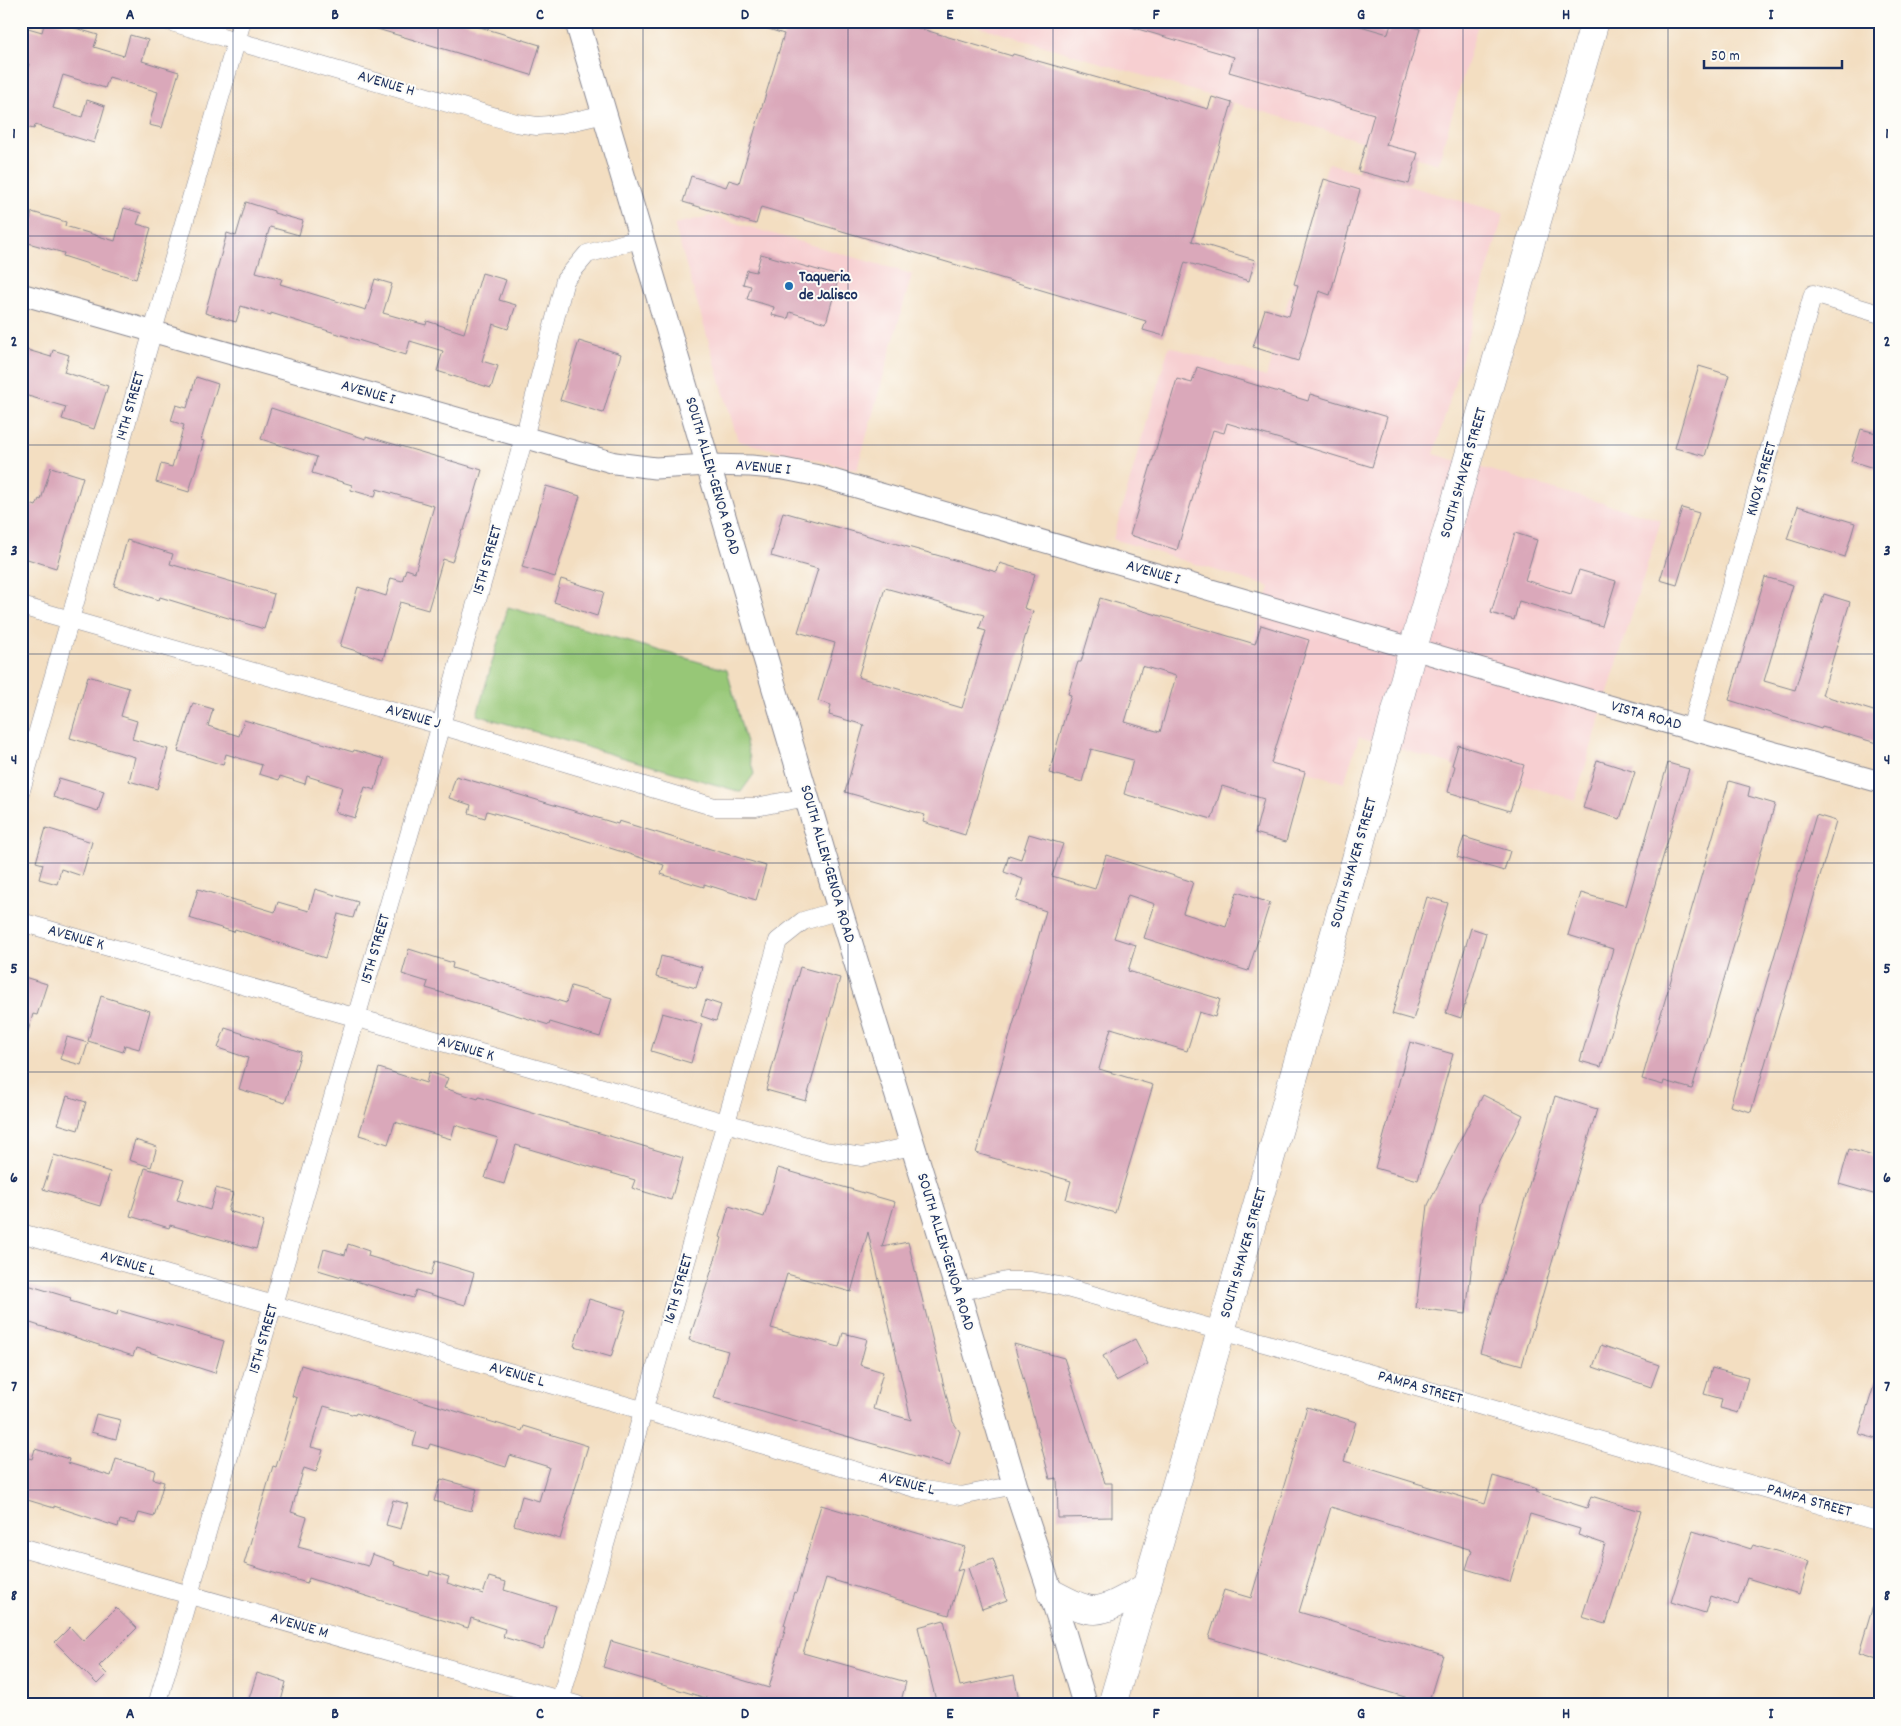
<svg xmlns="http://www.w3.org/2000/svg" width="1901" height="1726" viewBox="0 0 1901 1726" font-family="Dekko,sans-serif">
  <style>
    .built { fill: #f7cfd1 }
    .green { fill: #97c777; stroke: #597b6a }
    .building { fill: #daa8ba; fill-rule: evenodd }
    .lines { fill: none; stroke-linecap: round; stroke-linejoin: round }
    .minor-casing { stroke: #878690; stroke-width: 19 }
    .tertiary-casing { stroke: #878690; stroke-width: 23 }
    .secondary-casing { stroke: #878690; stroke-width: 26 }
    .primary-casing { stroke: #878690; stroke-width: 29 }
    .minor { stroke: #fff; stroke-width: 18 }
    .tertiary { stroke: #fff; stroke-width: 21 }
    .secondary { stroke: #fff; stroke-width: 24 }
    .primary { stroke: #fff; stroke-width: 28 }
    .grid { fill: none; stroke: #1b2f5e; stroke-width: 1; stroke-opacity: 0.55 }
    .poi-dot { fill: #1f6fb2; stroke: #fdfcf7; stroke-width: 2 }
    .labels { text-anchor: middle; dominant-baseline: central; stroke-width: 4; stroke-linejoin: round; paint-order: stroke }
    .street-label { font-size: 16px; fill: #1b2f5e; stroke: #fdfcf7 }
    .poi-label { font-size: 16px; font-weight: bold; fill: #1b2f5e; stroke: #fdfcf7; text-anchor: start }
    .neatline { fill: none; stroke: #1b2f5e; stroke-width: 2 }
    .grid-label { font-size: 16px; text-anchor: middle; font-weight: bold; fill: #1b2f5e }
  </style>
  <rect width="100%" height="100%" fill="#fdfcf7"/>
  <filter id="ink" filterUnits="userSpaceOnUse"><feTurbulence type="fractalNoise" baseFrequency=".02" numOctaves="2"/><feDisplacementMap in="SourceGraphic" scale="10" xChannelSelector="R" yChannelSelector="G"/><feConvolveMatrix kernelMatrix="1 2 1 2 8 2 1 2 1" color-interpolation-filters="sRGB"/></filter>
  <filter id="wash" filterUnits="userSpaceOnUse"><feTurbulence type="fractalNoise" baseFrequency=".0096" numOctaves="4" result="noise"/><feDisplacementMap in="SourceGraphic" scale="20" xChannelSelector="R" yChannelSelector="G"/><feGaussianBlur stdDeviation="1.12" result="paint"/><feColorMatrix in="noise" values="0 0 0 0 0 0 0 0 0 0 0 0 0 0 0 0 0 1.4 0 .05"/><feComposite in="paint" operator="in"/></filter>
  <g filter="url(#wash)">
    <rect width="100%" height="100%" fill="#f3dec1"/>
    <g class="built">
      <polygon points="961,21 1479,21 1438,164"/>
      <polygon points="1328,163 1504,213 1434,454 1661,520 1575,800 1359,737 1344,783 1220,745 1270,587 1113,539 1169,346 1266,377"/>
      <polygon points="711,216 912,274 857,470 738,441 674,224"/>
    </g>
    <polygon class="green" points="508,607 727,670 754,774 741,792 477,715"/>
    <g id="blocks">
      <g class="building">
        <polygon points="45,21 52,21 98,35 94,47 124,56 130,35 148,40 142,61 179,72 162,128 149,125 158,92 109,77 105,88 63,75 53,108 82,117 87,100 105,106 94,143 35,125 34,129 21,126 21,91 29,64 21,62 21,26 42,32"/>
        <polygon points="364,21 460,21 540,45 531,75 364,25"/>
        <polygon points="756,21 895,21 1012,56 1013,54 1208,109 1212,97 1232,103 1192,241 1255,260 1249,281 1185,262 1164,336 1143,330 1146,321 761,207 756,224 683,202 691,176 726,187 729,180 739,183 784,34 756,25"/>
        <polygon points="1125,21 1343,21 1388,34 1392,21 1394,21 1420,29 1386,145 1418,153 1409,184 1358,171 1374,114 1229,72 1234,57 1124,25"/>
        <polygon points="1324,179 1360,190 1330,295 1319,291 1298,361 1253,347 1265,309 1289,316 1298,285 1294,284"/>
        <polygon points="246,202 274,211 274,213 303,221 299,235 270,227 256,272 282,279 280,284 366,310 375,279 392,284 383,313 426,325 427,321 464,333 482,273 506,280 499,300 516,305 508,329 493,324 482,361 498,366 491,388 437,371 443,351 410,341 406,355 271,313 271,315 241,306 236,322 205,313 227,233 236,236"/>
        <polygon points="124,208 141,213 137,224 151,228 136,279 63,256 64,253 21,241 21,218 30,220 32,212 66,222 65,226 115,241"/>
        <polygon points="761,254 839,276 826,323 790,312 788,319 772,315 774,307 747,299 751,286 743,284 747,270 756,272"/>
        <polygon points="579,341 621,354 603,413 560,400"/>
        <polygon points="21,348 51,357 53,350 69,355 64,372 108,386 94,429 62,419 66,407 21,394"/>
        <polygon points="1699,366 1729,375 1705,456 1675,448"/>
        <polygon points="1197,367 1308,401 1310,394 1387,417 1372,467 1227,423 1224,433 1213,430 1177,550 1130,535 1177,379 1192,383"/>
        <polygon points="196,377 218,384 201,440 204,441 189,492 156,482 161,464 172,467 184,425 171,421 176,405 187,408"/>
        <polygon points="271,408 366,439 366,436 482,470 464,530 462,530 452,562 443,559 428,610 400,602 383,659 340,646 358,587 386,596 391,578 402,581 406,569 415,572 434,506 377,489 375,497 351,490 352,485 312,473 317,457 261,439"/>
        <polygon points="1861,429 1880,434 1880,470 1851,461"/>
        <polygon points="51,467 83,477 56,568 21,557 21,501 36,506 39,499 41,500"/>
        <polygon points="546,486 580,496 555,577 522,567"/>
        <polygon points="1798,506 1855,523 1845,557 1787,539"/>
        <polygon points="1682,508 1699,513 1677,585 1660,580"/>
        <path d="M783,512L997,572L1000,563L1035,574L1024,608L1033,611L965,835L923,822L925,815L845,792L864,725L829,715L831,705L818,701L835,643L798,632L818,569L771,556ZM885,588L984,615L979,629L986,631L962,708L858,677Z"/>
        <polygon points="1515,533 1537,540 1525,580 1571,594 1579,570 1616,581 1602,626 1519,601 1514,620 1491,613"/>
        <polygon points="127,540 173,554 170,564 274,594 264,629 160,597 159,600 114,586"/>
        <polygon points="1765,577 1793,585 1764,681 1795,690 1824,594 1850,602 1822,695 1880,713 1880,744 1822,727 1821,729 1729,700"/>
        <polygon points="561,579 604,592 597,616 554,602"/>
        <path d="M1100,598L1255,644L1261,625L1309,640L1271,763L1305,772L1286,842L1255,833L1264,799L1222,786L1212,819L1124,794L1133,760L1091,749L1082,782L1049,773L1071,695L1068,694L1078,662H1081ZM1142,666L1176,676L1160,732L1125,722Z"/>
        <polygon points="88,676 129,688 121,716 137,721 132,739 168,749 157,789 129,781 135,757 70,738"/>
        <polygon points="193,703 213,709 208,726 239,736 244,720 353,752 354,750 384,759 375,790 365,787 355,818 335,812 342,787 307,776 305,784 280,776 279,780 259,774 262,765 226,754 223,765 178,751"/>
        <polygon points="1458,745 1524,765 1510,811 1448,792 1455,766 1452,765"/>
        <polygon points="1597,760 1635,772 1620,819 1583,808"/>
        <polygon points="1668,763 1689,769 1601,1067 1580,1061 1613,949 1568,935 1581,893 1626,906"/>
        <polygon points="456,776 618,824 619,821 766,866 756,900 704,884 704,887 661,874 664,865 546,828 487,811 485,818 469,813 471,805 449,798"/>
        <polygon points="59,778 104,791 98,811 53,797"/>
        <polygon points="1729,781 1750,787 1748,796 1775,804 1692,1089 1664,1081 1663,1085 1642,1079"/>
        <polygon points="1816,815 1836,821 1751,1112 1730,1106"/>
        <polygon points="46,828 92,842 82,876 61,869 57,884 39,879 43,864 36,862"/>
        <polygon points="1029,834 1063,844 1052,876 1095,889 1106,855 1159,872 1159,871 1193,882 1183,913 1226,927 1237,892 1270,903 1248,971 1144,938 1155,904 1128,895 1114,938 1136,945 1128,971 1220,999 1215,1017 1199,1012 1187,1051 1111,1028 1099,1069 1153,1085 1115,1213 1066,1199 1071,1181 976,1153 1046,911 1016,901 1023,879 1004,872 1009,855 1021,859"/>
        <polygon points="1464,837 1510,851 1504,871 1457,857"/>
        <polygon points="198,889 275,912 278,902 309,911 315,889 358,902 353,918 338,914 325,958 235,929 234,932 189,918"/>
        <polygon points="1427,897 1448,903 1413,1020 1392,1014"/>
        <polygon points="1471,928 1486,933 1461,1018 1446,1013"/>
        <polygon points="409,949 453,963 452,968 566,1003 571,986 612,998 600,1037 550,1022 549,1025 426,988 428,982 402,974"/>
        <polygon points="661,956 702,967 696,988 656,977"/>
        <polygon points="800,967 840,978 806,1101 766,1090"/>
        <polygon points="21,976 47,984 37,1015 33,1014 25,1042 21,1041"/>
        <polygon points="101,996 150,1011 139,1049 125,1045 123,1052 88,1041"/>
        <polygon points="706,1000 721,1005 716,1021 701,1016"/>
        <polygon points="662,1013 702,1024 691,1063 651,1051"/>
        <polygon points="225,1028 301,1052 285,1103 239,1089 248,1058 218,1048"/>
        <polygon points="67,1037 88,1043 81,1065 60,1059"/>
        <polygon points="1410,1042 1453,1054 1418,1180 1375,1168"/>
        <polygon points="379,1068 426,1083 429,1072 448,1078 444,1088 478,1099 479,1097 683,1158 671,1200 632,1188 635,1180 516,1145 504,1184 485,1178 498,1138 455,1125 451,1139 395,1122 388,1144 359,1135"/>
        <polygon points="1483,1095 1523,1115 1479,1204 1466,1314 1416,1308 1428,1205"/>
        <polygon points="67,1096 86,1102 78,1130 58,1124"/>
        <polygon points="1555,1096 1597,1109 1522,1365 1480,1353"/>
        <polygon points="135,1140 157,1147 151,1167 129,1160"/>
        <polygon points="1849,1149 1880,1158 1880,1196 1839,1184"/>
        <polygon points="54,1155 110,1172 100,1206 43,1189"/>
        <polygon points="145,1168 184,1179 177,1200 210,1210 216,1188 233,1193 228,1211 264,1221 256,1249 170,1225 169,1228 130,1216"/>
        <path d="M778,1168L895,1202L882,1247L908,1242L953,1422L960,1432L950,1466L714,1398L728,1351L689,1340L722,1238L720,1237L729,1206L764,1217ZM868,1232L886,1311L911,1420L873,1409L883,1372L860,1365L867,1339L843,1333L839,1347L771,1328L787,1274L851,1292Z"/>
        <polygon points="348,1244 369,1251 368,1256 431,1275 435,1261 474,1273 465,1305 416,1290 413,1298 318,1270 324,1249 345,1255"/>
        <polygon points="21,1283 71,1298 70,1301 117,1315 118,1310 224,1341 215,1373 136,1348 133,1356 21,1320"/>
        <polygon points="589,1299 626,1310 611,1357 574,1346"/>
        <polygon points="1135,1339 1148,1364 1116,1381 1103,1356"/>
        <polygon points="1014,1344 1064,1358 1105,1483 1112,1483 1112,1517 1058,1518 1057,1478 1050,1479"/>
        <polygon points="1601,1345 1659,1365 1651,1387 1593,1367"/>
        <polygon points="301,1365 522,1431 524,1426 588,1446 560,1539 514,1525 522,1496 539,1501 549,1467 510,1455 506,1467 430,1444 428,1449 413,1445 417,1432 356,1413 355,1415 324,1406 311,1447 323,1450 316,1472 304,1468 291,1512 307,1517 298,1547 368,1566 372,1554 395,1562 394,1565 429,1576 430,1571 449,1577 447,1583 483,1594 489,1577 506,1582 504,1590 556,1606 543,1649 503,1637 505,1629 471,1618 468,1628 309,1578 307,1583 244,1564 273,1466 276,1467 297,1398 292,1396"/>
        <polygon points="1712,1368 1748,1378 1738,1413 1720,1408 1722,1399 1704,1394"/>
        <polygon points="1876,1379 1880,1379 1880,1440 1859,1434"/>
        <polygon points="1307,1407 1356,1422 1344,1461 1485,1504 1493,1476 1537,1489 1536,1492 1587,1508 1591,1496 1641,1511 1606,1624 1582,1617 1605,1544 1578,1535 1580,1529 1530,1514 1510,1582 1466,1569 1472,1550 1331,1507 1299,1612 1443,1655 1428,1704 1209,1638 1224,1590 1251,1598"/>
        <polygon points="96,1414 121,1420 116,1439 91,1432"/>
        <polygon points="35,1449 69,1459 68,1463 111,1476 116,1459 155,1470 153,1479 164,1482 154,1517 139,1513 135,1524 120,1520 118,1527 54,1506 54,1508 21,1498 21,1456 32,1459"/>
        <polygon points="441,1479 477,1489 471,1511 434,1501"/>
        <polygon points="393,1500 408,1504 401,1529 386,1525"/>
        <polygon points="821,1505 965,1547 957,1571 963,1569 949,1615 826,1578 803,1653 906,1682 900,1705 729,1705 603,1667 611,1641 769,1688 786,1626 784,1625 794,1592 796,1593"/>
        <polygon points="1693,1531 1751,1549 1753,1545 1809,1562 1799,1594 1747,1578 1738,1605 1710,1596 1705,1613 1671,1602"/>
        <polygon points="993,1559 1007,1600 982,1609 968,1568"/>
        <polygon points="1876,1596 1880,1597 1880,1660 1859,1653"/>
        <polygon points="116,1608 137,1628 99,1666 107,1674 97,1684 55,1642 70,1627 83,1641"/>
        <polygon points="944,1620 960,1686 1014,1675 1020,1705 937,1705 918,1627"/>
        <polygon points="257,1673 286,1682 280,1705 247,1705"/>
      </g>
    </g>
  </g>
  <g filter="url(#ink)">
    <use href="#blocks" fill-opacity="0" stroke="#878690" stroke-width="1"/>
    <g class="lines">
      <g class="minor-casing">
        <g id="minor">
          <polyline points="168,21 516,123 537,126 561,124 605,114"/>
          <polyline points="21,606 440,725 715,807 756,807 807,797"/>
          <polyline points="1691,729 1813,294 1880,314"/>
          <polyline points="21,790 242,21"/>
          <polyline points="21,922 824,1151 862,1157 912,1146"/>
          <polyline points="21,1233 919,1489 961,1496 1015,1485"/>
          <polyline points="958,1292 1006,1281 1031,1281 1060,1286 1289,1350 1880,1522"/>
          <polyline points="21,1547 577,1705"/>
          <polyline points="157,1705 524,438 565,280 587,254 642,238"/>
          <polyline points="559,1705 778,941 803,921 840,910"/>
        </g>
      </g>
      <g class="tertiary-casing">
        <polyline id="tertiary" points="21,294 615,463 655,468 709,465 751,466 784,469 819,476 1661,721 1880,782"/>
      </g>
      <g class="secondary-casing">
        <polyline id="secondary" points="577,21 840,910 958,1292 1015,1485 1062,1627 1085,1705"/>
      </g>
      <g class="primary-casing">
        <g id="primary">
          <path d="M1051,1593C1064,1599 1080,1610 1095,1610C1113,1609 1132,1594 1147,1587"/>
          <polyline points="1112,1705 1221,1331 1356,859 1413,648 1595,21"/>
        </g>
      </g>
      <use href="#minor" class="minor"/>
      <use href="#tertiary" class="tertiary"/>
      <use href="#secondary" class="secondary"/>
      <use href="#primary" class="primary"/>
    </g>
  </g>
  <path class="grid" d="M233,21V1705M438,21V1705M643,21V1705M848,21V1705M1053,21V1705M1258,21V1705M1463,21V1705M1668,21V1705M21,236H1880M21,445H1880M21,654H1880M21,863H1880M21,1072H1880M21,1281H1880M21,1490H1880"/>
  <circle class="poi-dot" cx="789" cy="286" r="5"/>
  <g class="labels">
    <g class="street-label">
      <text transform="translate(386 84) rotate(16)">AVENUE H</text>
      <text transform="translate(368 393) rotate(16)">AVENUE I</text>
      <text transform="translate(131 406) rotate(-74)">14TH STREET</text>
      <text transform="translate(763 468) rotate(5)">AVENUE I</text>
      <text transform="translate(1464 473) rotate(-74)">SOUTH SHAVER STREET</text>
      <text transform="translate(712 476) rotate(74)">SOUTH ALLEN-GENOA ROAD</text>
      <text transform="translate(1762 479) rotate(-74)">KNOX STREET</text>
      <text transform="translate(488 560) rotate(-74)">15TH STREET</text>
      <text transform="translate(1153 573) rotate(16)">AVENUE I</text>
      <text transform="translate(1646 716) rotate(16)">VISTA ROAD</text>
      <text transform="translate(413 717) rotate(16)">AVENUE J</text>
      <text transform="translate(1354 863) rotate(-74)">SOUTH SHAVER STREET</text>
      <text transform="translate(827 864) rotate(74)">SOUTH ALLEN-GENOA ROAD</text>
      <text transform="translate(76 938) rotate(16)">AVENUE K</text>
      <text transform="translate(376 949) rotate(-74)">15TH STREET</text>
      <text transform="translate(466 1049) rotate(16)">AVENUE K</text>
      <text transform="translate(945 1252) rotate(73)">SOUTH ALLEN-GENOA ROAD</text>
      <text transform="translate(1244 1253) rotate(-74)">SOUTH SHAVER STREET</text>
      <text transform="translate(128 1264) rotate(16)">AVENUE L</text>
      <text transform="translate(679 1289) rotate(-74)">16TH STREET</text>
      <text transform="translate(264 1339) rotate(-74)">15TH STREET</text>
      <text transform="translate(517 1375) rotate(16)">AVENUE L</text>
      <text transform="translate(1420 1388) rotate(16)">PAMPA STREET</text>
      <text transform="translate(907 1484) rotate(14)">AVENUE L</text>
      <text transform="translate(1809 1501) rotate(16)">PAMPA STREET</text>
      <text transform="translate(299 1626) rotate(16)">AVENUE M</text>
    </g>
    <g class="poi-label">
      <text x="799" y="277">Taqueria<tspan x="799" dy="18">de Jalisco</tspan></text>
    </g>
  </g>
  <rect width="1901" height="1726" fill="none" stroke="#fdfcf7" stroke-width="55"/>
  <path d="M1704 60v8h138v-8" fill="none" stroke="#1b2f5e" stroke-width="2.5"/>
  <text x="1711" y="60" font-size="15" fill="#1b2f5e" stroke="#fdfcf7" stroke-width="4" paint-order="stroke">50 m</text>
  <rect x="28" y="28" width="1846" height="1670" class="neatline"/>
  <g class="grid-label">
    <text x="130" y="19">A</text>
    <text x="335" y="19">B</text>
    <text x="540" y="19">C</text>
    <text x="745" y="19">D</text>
    <text x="950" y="19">E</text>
    <text x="1156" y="19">F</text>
    <text x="1361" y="19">G</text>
    <text x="1566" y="19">H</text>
    <text x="1771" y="19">I</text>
    <text x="14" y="138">1</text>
    <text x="1887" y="138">1</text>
    <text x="14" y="346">2</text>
    <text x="1887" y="346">2</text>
    <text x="14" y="555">3</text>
    <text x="1887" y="555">3</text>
    <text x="14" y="764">4</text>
    <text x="1887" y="764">4</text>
    <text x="14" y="973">5</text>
    <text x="1887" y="973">5</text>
    <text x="14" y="1182">6</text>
    <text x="1887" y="1182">6</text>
    <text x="14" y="1391">7</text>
    <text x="1887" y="1391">7</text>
    <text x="14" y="1600">8</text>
    <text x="1887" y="1600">8</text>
    <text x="130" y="1718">A</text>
    <text x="335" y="1718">B</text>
    <text x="540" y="1718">C</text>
    <text x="745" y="1718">D</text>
    <text x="950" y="1718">E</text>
    <text x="1156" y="1718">F</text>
    <text x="1361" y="1718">G</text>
    <text x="1566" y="1718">H</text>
    <text x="1771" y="1718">I</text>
  </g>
</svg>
